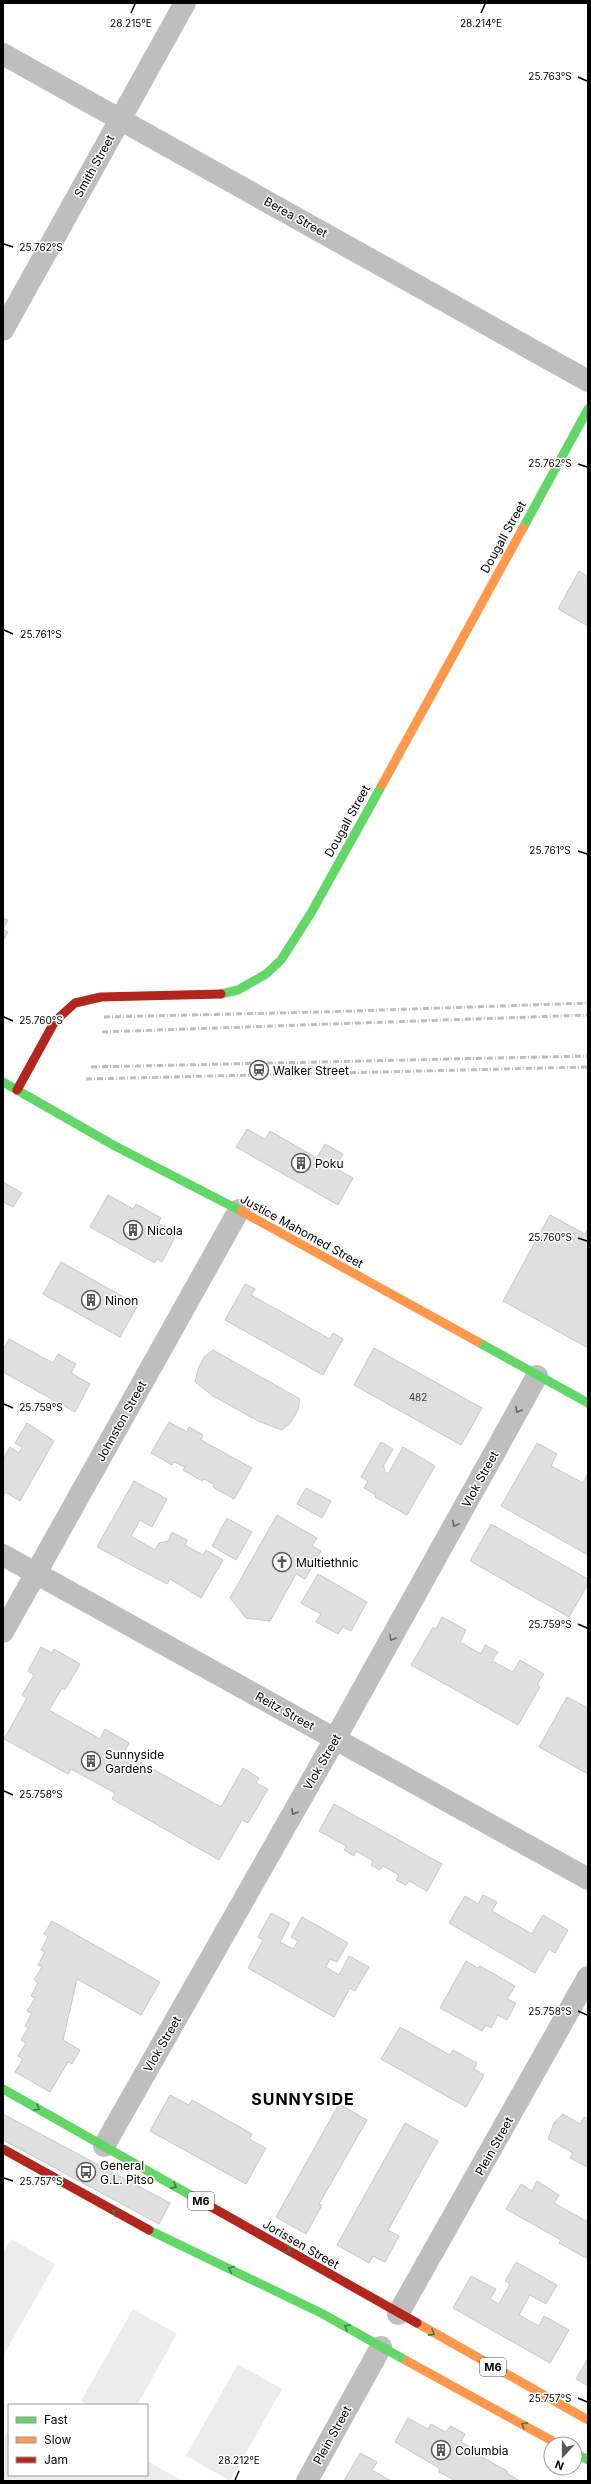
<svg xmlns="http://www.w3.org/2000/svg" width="591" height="2484" viewBox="0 0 591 2484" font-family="Inter,sans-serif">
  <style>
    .green { fill: #ececec }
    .building { fill: #dfdfdf; stroke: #c7c7c7 }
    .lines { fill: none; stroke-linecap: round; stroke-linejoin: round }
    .street { stroke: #bebebe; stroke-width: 22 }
    .fast { stroke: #63d668; stroke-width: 9 }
    .slow { stroke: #ff974d; stroke-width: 9 }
    .jam { stroke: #b3261e; stroke-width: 9 }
    .rail { stroke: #bebebe; stroke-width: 3; stroke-dasharray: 6 2 1 2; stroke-linecap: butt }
    .oneway { stroke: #686868 }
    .oneway2 { stroke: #3b803e }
    .ticks { fill: none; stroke: #000; stroke-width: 1.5 }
    .labels { text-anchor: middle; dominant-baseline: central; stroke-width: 3; stroke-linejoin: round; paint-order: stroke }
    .number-label { font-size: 10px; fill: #383838 }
    .shield { fill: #fff; stroke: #4c4c4c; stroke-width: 1 }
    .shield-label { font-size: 11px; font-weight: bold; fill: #000 }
    .street-label { font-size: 12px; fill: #000; stroke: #fff }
    .poi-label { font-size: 12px; fill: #000; stroke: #fff; text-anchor: start }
    .district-label { font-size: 16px; font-weight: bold; letter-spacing: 1px; fill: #000; stroke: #fff }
    .ticks-label { font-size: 10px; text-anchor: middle; fill: #000; stroke: #fff; stroke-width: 3; stroke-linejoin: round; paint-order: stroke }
  </style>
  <rect width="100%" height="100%" fill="#fff"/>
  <g class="green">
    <polygon points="11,2239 55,2264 3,2356 3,2253"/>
    <polygon points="133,2309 177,2334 137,2405 88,2405 81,2401"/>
    <polygon points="238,2364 282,2389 230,2481 186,2456"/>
    <polygon points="9,2429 9,2475 147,2475 147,2461 183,2481 3,2481 3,2439"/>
  </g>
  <g class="building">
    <polygon points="579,571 588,577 588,626 558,609"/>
    <polygon points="3,918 8,920 3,929 8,932 3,941"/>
    <polygon points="247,1129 265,1139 270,1131 317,1158 325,1144 343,1154 335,1168 353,1178 338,1205 236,1147"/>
    <polygon points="3,1182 22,1193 13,1207 3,1202"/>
    <polygon points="108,1195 133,1209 136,1204 161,1218 158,1223 177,1233 162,1262 157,1259 155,1263 90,1227"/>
    <polygon points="550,1215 585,1234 588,1229 588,1348 503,1301"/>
    <polygon points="61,1262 138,1305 120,1337 43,1294"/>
    <polygon points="245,1284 255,1289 251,1295 330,1339 333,1333 343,1339 323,1375 225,1320"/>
    <polygon points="9,1339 53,1363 58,1354 76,1364 71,1373 90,1384 75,1412 3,1372 3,1350"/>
    <polygon points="374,1348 482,1408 461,1445 354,1385"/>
    <polygon points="213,1350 300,1399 298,1410 291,1422 282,1430 258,1421 213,1396 195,1382 198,1369 204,1357"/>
    <polygon points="169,1422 187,1432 189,1427 203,1435 201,1440 252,1468 234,1499 213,1487 214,1484 204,1479 202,1481 183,1470 185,1467 174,1462 172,1465 151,1453"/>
    <polygon points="27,1423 54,1441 20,1501 5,1492 3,1497 3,1459 10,1447 19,1453 22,1447 15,1443"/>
    <polygon points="381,1442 393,1449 383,1467 385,1469 384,1471 388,1474 403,1447 435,1466 407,1515 375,1497 376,1495 364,1488 368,1481 361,1477"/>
    <polygon points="537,1443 557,1454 551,1466 583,1483 588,1473 588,1555 501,1506"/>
    <polygon points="134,1481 167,1499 152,1527 140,1520 131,1536 155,1550 159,1543 168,1541 172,1532 187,1540 185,1545 203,1555 206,1550 223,1560 201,1598 170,1579 167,1584 97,1547"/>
    <polygon points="306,1488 331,1501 322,1518 297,1504"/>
    <polygon points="277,1515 317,1538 312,1546 321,1551 305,1579 296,1574 270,1621 246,1618 230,1598"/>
    <polygon points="227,1518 252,1532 236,1560 212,1546"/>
    <polygon points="491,1524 588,1579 588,1584 569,1617 470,1561"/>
    <polygon points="318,1574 367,1602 351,1631 343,1627 338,1634 316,1622 321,1614 301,1603"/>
    <polygon points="442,1617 466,1630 460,1642 481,1654 485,1645 498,1652 492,1661 513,1672 520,1660 544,1674 537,1685 540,1687 518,1725 411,1665 433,1627 436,1629"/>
    <polygon points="41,1647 52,1653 54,1649 80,1664 65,1690 62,1688 49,1710 100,1739 105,1729 129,1743 124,1753 221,1807 243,1768 259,1778 256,1783 268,1789 248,1823 242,1820 219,1860 112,1799 115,1793 71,1769 68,1774 4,1739 27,1698 22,1695 34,1675 28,1671"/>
    <polygon points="567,1697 588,1708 588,1774 539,1747"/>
    <polygon points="334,1804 442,1864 427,1891 409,1881 406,1885 396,1880 399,1875 383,1866 380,1870 371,1865 373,1861 356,1851 354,1856 344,1850 346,1846 319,1831"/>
    <polygon points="483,1895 497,1902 492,1911 532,1934 543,1915 568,1930 555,1953 549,1949 535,1973 449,1923 465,1896 478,1904"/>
    <polygon points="271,1913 290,1923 280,1942 293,1949 298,1941 291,1937 302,1917 348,1943 337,1962 330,1959 326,1967 339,1975 349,1956 369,1967 355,1991 350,1988 334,2017 248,1968 263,1940 258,1937"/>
    <polygon points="52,1921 160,1982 141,2015 77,1979 63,2040 80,2050 72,2064 68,2062 50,2092 15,2072 23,2059 18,2056 26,2043 21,2040 28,2028 25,2026 32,2013 27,2011 35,1998 31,1996 38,1983 34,1980 42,1967 38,1965 45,1952 41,1950 48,1937 44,1934"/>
    <polygon points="466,1961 478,1968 480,1966 515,1986 507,1999 516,2003 507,2020 498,2015 491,2028 486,2025 482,2031 440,2008"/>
    <polygon points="400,2027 450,2055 453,2050 477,2063 474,2069 484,2075 466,2107 381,2059"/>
    <polygon points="170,2095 189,2105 192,2100 252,2134 249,2139 266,2148 246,2184 150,2131"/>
    <polygon points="339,2104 367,2120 319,2204 322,2205 306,2234 276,2217"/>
    <polygon points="3,2114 170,2203 159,2224 3,2140"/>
    <polygon points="563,2114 580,2124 584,2117 588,2119 588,2167 570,2158 573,2153 548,2139 554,2123"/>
    <polygon points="405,2123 438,2141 388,2230 399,2236 385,2262 373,2256 369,2263 337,2245"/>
    <polygon points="537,2181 559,2195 554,2203 588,2222 588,2255 586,2258 559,2243 561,2240 506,2209 521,2184 532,2191"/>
    <polygon points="516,2262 557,2285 546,2304 530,2295 519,2315 539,2326 544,2316 569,2330 550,2363 453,2308 471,2276 496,2289 490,2299 499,2304 510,2284 505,2281"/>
    <polygon points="588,2358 588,2386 576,2379"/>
    <polygon points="408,2418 428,2429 431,2424 445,2432 451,2426 465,2434 461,2442 479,2452 480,2456 507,2471 508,2474 520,2481 456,2481 439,2472 439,2468 395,2442"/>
    <polygon points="360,2453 377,2462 372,2470 391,2481 344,2481"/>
  </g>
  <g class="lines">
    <g class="street">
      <polyline points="3,54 588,381"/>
      <polyline points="3,330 185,3"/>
      <polyline points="3,1555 588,1879"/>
      <polyline points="3,1632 239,1210"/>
      <polyline points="104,2146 335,1739 537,1376"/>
      <polyline points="398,2314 588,1977"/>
      <polyline points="307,2481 381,2347"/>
    </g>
    <g class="fast">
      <polyline points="523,528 588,409"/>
      <polyline points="221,994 238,990 266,974 281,960 311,913 382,785"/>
      <polyline points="3,1082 115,1146 241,1211"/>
      <polyline points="478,1342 588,1403"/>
      <polyline points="3,2089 199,2200"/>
      <polyline points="149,2230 321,2313 407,2361"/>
      <polyline points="575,2453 588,2460"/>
    </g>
    <g class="slow">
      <polyline points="382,785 523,528"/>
      <polyline points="241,1211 478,1342"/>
      <polyline points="417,2323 588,2420"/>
      <polyline points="407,2361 558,2444"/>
    </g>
    <g class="jam">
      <polyline points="17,1090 55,1021 75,1003 101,997 221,994"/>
      <polyline points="3,2149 149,2230"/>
      <polyline points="199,2200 417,2323"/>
    </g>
    <g class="rail">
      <polyline points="104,1017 323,1012 588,1003"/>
      <polyline points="102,1032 588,1015"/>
      <polyline points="91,1067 588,1056"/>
      <polyline points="86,1079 588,1067"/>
    </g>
  </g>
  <defs><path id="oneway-chevron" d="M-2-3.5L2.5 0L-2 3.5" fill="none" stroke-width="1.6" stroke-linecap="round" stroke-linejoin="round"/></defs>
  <g class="oneway">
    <use href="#oneway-chevron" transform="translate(518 1410) rotate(119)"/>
    <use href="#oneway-chevron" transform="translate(455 1524) rotate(119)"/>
    <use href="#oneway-chevron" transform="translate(392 1638) rotate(119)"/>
    <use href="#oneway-chevron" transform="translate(294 1812) rotate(120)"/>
  </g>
  <g class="oneway2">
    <use href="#oneway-chevron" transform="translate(37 2108) rotate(30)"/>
    <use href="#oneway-chevron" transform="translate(174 2186) rotate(29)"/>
    <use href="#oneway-chevron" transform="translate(115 2212) rotate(-150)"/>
    <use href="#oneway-chevron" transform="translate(288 2250) rotate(30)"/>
    <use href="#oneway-chevron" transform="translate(231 2269) rotate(-156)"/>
    <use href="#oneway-chevron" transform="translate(347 2327) rotate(-150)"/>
    <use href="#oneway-chevron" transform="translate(432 2333) rotate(29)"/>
    <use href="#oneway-chevron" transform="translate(524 2425) rotate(-151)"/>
  </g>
  <path class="ticks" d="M131,13L135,4M481,13L485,4M578,77L587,81M4,244L13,247M578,464L587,467M4,630L13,634M578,851L587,854M4,1017L13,1021M578,1238L587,1241M4,1404L13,1408M578,1624L587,1628M4,1791L13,1795M578,2011L587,2015M4,2178L13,2181M578,2398L587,2402M235,2480L239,2471"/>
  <defs>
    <g id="station-ring" transform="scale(1)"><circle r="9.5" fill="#fff" stroke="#595959" stroke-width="1.5"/><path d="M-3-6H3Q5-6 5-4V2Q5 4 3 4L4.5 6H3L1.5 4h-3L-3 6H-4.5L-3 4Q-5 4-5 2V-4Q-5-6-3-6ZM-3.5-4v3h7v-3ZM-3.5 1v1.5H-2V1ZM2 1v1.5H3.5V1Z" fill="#595959"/></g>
    <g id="building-ring" transform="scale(1)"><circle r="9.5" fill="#fff" stroke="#595959" stroke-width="1.5"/><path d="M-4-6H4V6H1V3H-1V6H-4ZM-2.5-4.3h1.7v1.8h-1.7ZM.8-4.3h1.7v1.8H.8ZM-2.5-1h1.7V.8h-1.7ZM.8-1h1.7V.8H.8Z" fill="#595959"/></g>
    <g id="church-ring" transform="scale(1)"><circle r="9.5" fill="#fff" stroke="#595959" stroke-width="1.5"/><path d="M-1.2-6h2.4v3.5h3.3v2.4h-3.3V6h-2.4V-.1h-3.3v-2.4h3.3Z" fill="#595959"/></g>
    <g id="bus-ring" transform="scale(1)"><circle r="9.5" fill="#fff" stroke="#595959" stroke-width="1.5"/><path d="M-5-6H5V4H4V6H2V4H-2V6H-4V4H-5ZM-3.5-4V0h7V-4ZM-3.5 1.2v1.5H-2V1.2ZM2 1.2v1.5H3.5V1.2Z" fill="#595959"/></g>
  </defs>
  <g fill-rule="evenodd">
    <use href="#station-ring" x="259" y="1070"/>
    <use href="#building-ring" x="301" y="1163"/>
    <use href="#building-ring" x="133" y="1230"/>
    <use href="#building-ring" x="91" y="1300"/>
    <use href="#church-ring" x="282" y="1562"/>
    <use href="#building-ring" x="91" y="1761"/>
    <use href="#bus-ring" x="86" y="2172"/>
    <use href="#building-ring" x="441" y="2450"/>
  </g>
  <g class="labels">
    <g class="number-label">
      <text x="418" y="1397">482</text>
    </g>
    <g class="shield">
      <rect x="188" y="2192" width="26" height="18" rx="3"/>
      <rect x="480" y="2358" width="26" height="18" rx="3"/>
    </g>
    <g class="shield-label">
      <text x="201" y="2201">M6</text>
      <text x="493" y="2367">M6</text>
    </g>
    <g class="street-label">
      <text transform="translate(94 166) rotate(-61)">Smith Street</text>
      <text transform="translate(296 217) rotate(29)">Berea Street</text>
      <text transform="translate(503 537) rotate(-61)">Dougall Street</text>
      <text transform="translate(347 821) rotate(-61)">Dougall Street</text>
      <text transform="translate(302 1231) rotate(29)">Justice Mahomed Street</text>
      <text transform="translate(121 1421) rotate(-61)">Johnston Street</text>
      <text transform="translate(480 1479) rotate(-61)">Vlok Street</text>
      <text transform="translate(285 1711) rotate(29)">Reitz Street</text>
      <text transform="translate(322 1762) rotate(-60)">Vlok Street</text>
      <text transform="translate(162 2044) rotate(-60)">Vlok Street</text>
      <text transform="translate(494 2146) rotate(-61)">Plein Street</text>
      <text transform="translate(301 2244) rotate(30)">Jorissen Street</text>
      <text transform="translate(332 2435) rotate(-61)">Plein Street</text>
    </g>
    <g class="poi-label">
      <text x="273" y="1070">Walker Street</text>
      <text x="315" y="1163">Poku</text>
      <text x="147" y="1230">Nicola</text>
      <text x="105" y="1300">Ninon</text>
      <text x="296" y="1562">Multiethnic</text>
      <text x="105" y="1754">Sunnyside<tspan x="105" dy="14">Gardens</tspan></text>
      <text x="100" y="2165">General<tspan x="100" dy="14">G.L. Pitso</tspan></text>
      <text x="455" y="2450">Columbia</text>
    </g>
    <g class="district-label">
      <text x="303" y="2099">SUNNYSIDE</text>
    </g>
  </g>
  <g class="ticks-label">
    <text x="481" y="27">28.214°E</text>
    <text x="131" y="27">28.215°E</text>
    <text x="550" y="80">25.763°S</text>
    <text x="41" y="251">25.762°S</text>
    <text x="550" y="467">25.762°S</text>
    <text x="41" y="638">25.761°S</text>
    <text x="550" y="854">25.761°S</text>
    <text x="41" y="1024">25.760°S</text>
    <text x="550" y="1241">25.760°S</text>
    <text x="41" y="1411">25.759°S</text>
    <text x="550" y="1628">25.759°S</text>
    <text x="41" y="1798">25.758°S</text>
    <text x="550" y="2015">25.758°S</text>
    <text x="41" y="2185">25.757°S</text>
    <text x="550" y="2402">25.757°S</text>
    <text x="239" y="2464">28.212°E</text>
  </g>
  <rect width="591" height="2484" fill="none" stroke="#000000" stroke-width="8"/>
  <rect x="8" y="2404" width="140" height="72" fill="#ffffff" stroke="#999999"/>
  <rect x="16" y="2417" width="20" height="6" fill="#63d668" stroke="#999999"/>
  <text x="44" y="2424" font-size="12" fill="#000000">Fast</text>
  <rect x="16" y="2437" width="20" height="6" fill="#ff974d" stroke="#999999"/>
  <text x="44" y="2444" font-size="12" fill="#000000">Slow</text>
  <rect x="16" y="2457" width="20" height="6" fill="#b3261e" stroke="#999999"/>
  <text x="44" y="2464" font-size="12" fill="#000000">Jam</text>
  <g transform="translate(563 2456) rotate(201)"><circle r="19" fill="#ffffff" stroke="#999999"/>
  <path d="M0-3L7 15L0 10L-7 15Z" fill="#595959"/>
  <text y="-6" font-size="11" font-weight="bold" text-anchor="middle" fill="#000000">N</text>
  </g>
</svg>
